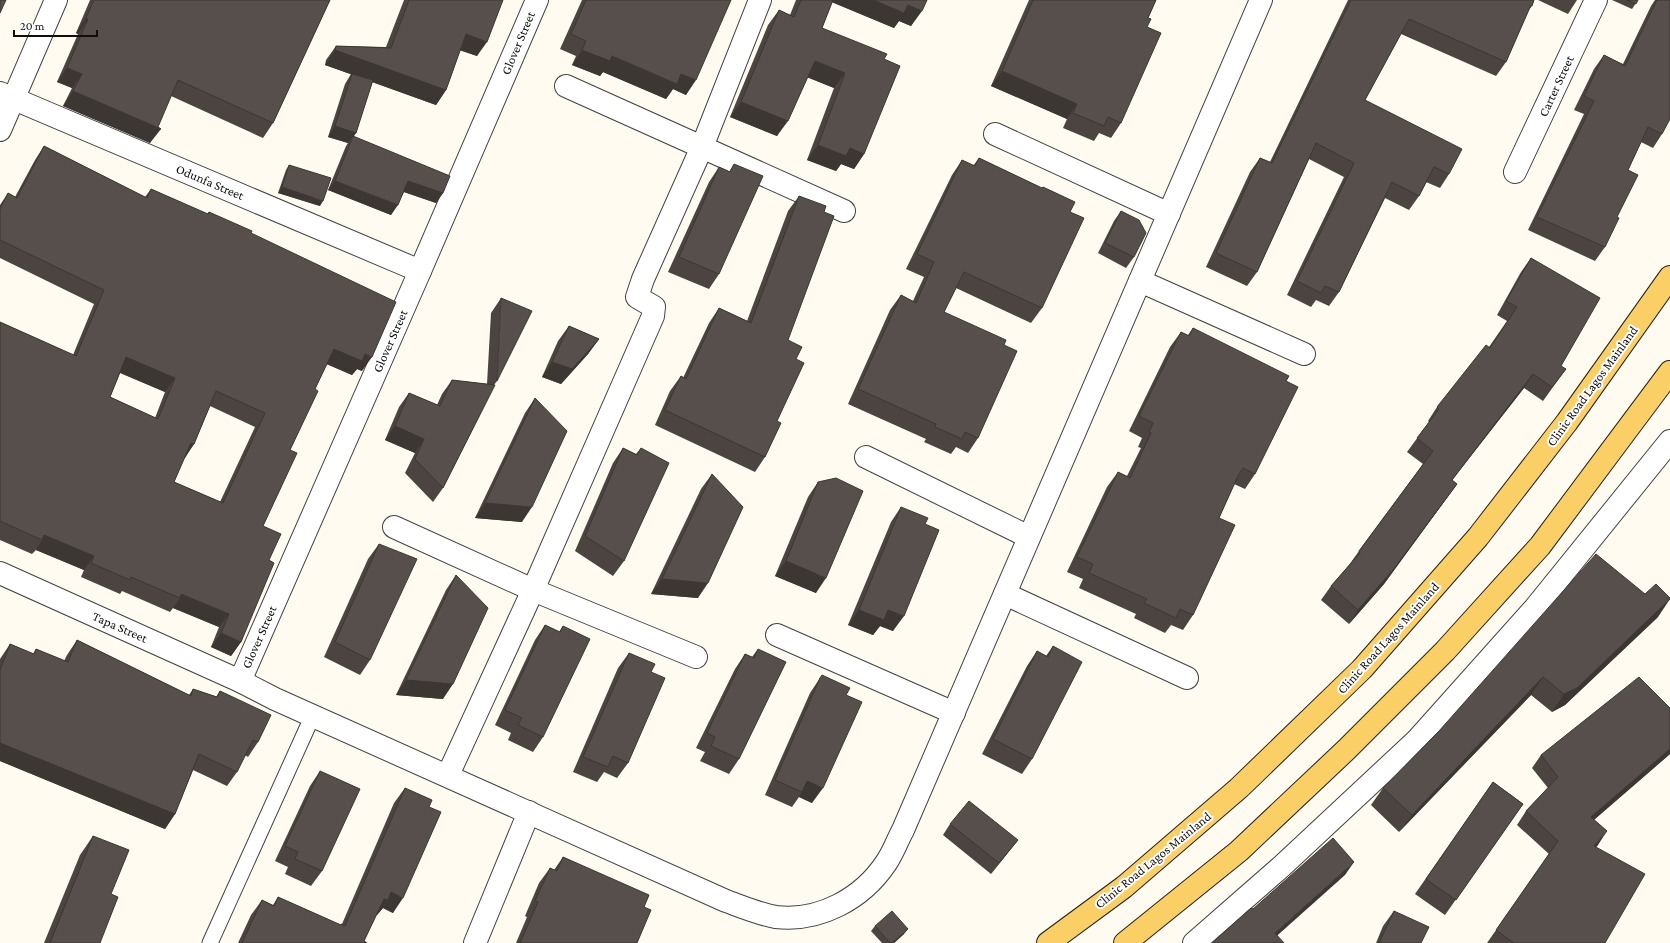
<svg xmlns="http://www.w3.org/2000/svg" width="1670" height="943" viewBox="0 0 1670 943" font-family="'Crimson Pro',serif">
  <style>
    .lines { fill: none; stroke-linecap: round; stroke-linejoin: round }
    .service-casing { stroke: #424242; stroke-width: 17 }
    .minor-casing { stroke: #424242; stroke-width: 24 }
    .primary-casing { stroke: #202020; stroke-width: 24 }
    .service { stroke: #fff; stroke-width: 15 }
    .minor { stroke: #fff; stroke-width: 22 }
    .primary { stroke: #f9cf66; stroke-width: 22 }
    .wall { fill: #4b4440; fill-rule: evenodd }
    .shaded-wall { fill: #3d3734 }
    .building { fill: #574f4b; stroke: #3d3734; fill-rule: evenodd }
    .labels { text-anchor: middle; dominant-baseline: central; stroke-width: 4; stroke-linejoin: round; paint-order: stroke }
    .street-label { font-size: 13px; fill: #0f0f0f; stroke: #fff }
  </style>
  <rect width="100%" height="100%" fill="#fffbf0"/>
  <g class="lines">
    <g class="service-casing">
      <polyline id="service" points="210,943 313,715"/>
    </g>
    <g class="minor-casing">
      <g id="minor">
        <polyline points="566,86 844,211"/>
        <polyline points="0,93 420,271"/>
        <polyline points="0,130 56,0"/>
        <polyline points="995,134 1169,214"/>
        <polyline points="1515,172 1596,0"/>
        <polyline points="1140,281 1304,354"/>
        <polyline points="866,457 1029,537"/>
        <polyline points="394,527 533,590 696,657"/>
        <path d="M0,573L240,681L275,699L726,901C740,906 762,915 776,917C819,922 862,899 886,863C893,853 897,841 903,830L1261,0"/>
        <polyline points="1005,594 1187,678"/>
        <polyline points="777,635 954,713"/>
        <polyline points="240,681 420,271 537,0"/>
        <polyline points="448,775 533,590 653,316 654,307 637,297 643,279 702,147 760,0"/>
        <polyline points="475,943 529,812"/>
        <polyline points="1194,943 1282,866 1417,740 1535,608 1670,441"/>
      </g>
    </g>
    <g class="primary-casing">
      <g id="primary">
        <polyline points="1048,943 1124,887 1239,788 1362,669 1478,537 1567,422 1670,277"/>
        <polyline points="1125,943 1239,851 1346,750 1445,651 1540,546 1670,372"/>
      </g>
    </g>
    <use href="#service" class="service"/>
    <use href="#minor" class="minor"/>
    <use href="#primary" class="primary"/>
  </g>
  <g class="wall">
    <polygon points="90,0 330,0 273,123 263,138 171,96 150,143 63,106 72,88 57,82 78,34 76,33"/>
    <polygon points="404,0 503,0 477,56 460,50 446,90 436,105 372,82 356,133 353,137 443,193 436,203 404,192 391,215 328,190 346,146 348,143 328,137 345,84 351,74 325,65 326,60 336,46 386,47"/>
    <polygon points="582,0 731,0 686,95 673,89 666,99 603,72 600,76 572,65 576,56 560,49"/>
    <polygon points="796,0 927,0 911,26 899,21 894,28 832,2 822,28 884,59 864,154 854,169 841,164 836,171 807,160 834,88 807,77 777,136 730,117 768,25 779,10 790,15"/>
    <polygon points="1029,0 1156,0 1148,18 1147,27 1121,123 1111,138 1099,133 1094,141 1063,128 1067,119 991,86"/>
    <polygon points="1348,0 1534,0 1532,6 1528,11 1506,62 1496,76 1401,34 1365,100 1449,174 1440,188 1426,182 1419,196 1409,210 1385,198 1339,292 1329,306 1316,300 1311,307 1287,295 1344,177 1309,159 1257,272 1247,286 1206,267 1250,172 1260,158 1270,162"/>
    <polygon points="1538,0 1577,0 1568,14"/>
    <polygon points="1612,0 1638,0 1632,9"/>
    <polygon points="1655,0 1670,0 1662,134 1653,148 1641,142 1628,170 1617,217 1605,247 1595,261 1528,230 1584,114 1574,110 1594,69 1604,55 1623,64 1651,6"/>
    <path d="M44,146L145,197L151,189L207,214L209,212L251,233L362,371L357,369L352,375L327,364L315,389L290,450L263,526L269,560L241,642L231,656L211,647L219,627L173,608L170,612L122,591L120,594L81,577L84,570L36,550L32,554L0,540V322L73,355L94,304L0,258V205L8,193L15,197L35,160ZM120,373L165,392L155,418L110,397ZM210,406L255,427L220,502L174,482L184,458L194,444Z"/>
    <polygon points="979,158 1041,188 1043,187 1070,212 1042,308 1031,323 956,288 944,312 1004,345 978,438 968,453 956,447 951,454 924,442 926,439 848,404 890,310 901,295 913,301 924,277 906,269 952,175 962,160 973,166"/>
    <polygon points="734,164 719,274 709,289 668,272 709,182 719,167 729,172"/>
    <polygon points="289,165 320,206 278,193 286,170"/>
    <polygon points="799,196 824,212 788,340 796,359 765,457 755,472 655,425 670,391 681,376 683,378 709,323 719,308 747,321 788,211"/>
    <polygon points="1121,211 1134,257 1126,268 1098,253 1114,221"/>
    <polygon points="1531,258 1561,366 1566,369 1543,401 1524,388 1452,480 1457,484 1384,584 1349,624 1321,600 1331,586 1349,565 1359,551 1423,464 1407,452 1429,422 1428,421 1437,407 1489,347 1507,321 1497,315 1521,272"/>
    <polygon points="501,298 497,381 494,385 443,488 433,502 405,473 415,453 385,440 399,407 409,393 437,405 442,394 452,380 487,384 491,313"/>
    <polygon points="569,326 599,339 588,354 561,384 542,377 558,341"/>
    <polygon points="1193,328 1286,381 1255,474 1245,489 1234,484 1219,518 1193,615 1183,630 1171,625 1165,633 1134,618 1136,614 1079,588 1083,579 1067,572 1107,487 1118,472 1127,476 1141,448 1138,447 1142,438 1129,431 1170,347 1181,332 1188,335"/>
    <polygon points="535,398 522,522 475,518 525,413"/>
    <polygon points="623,448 636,454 641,448 624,561 613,576 575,551 613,463"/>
    <polygon points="712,474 698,598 651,594 701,489"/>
    <polygon points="818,482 816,593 775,576 808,497"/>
    <polygon points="901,507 925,524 893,631 880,626 873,635 848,625 891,522"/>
    <polygon points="379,544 370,660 360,675 324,657 368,559"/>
    <polygon points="456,575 443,699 396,695 446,590"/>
    <polygon points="1658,617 1565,705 1552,712 1531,695 1399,832 1371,805 1383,788 1439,731"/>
    <polygon points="545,625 559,632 563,626 543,737 533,752 508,740 511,733 495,725 535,640"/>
    <polygon points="77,640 189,695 193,689 216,697 220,691 258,742 248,757 245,755 237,772 227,786 193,770 175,814 165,829 0,761 0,659 10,644 33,654 36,649 64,661 67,655"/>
    <polygon points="1053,646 1032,759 1022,774 982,754 1027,666 1037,651 1046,656"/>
    <polygon points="758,649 739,759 729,774 700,761 705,752 696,748 735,669 745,654 752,657"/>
    <polygon points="629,653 651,672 628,763 617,778 604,772 597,782 573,772 618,668"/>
    <polygon points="820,678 846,695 812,803 799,797 792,807 765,795 810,693"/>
    <polygon points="1670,708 1670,754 1594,820 1598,845 1596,847 1605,943 1487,943 1549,854 1517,825 1526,811 1548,788 1532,768 1541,755"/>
    <polygon points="320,771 322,871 311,886 285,874 288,867 275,861 310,786"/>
    <polygon points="1493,782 1523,804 1445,915 1415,894"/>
    <polygon points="405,788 429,807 393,913 383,908 377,915 376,915 364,941 367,943 238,943 251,915 262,900 273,905 278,897 340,925 342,924 394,803"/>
    <polygon points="950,824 1018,840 1010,850 991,874 943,835"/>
    <polygon points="93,836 111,894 100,943 44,943 80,855"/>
    <polygon points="563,857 644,907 637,943 516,943 527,917 525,916 539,883 550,868 554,870"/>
    <polygon points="1394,911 1421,943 1376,943 1383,926"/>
    <polygon points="875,926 904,934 894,943 882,943 871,931"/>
  </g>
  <g class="shaded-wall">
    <polygon points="829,0 873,0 908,5 922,11 911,26 899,21 894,28 829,1"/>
    <polygon points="86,18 88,19 78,34 76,33"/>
    <polygon points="466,34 487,42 477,56 456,49"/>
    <polygon points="335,50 446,90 436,105 325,65"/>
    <polygon points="582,50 612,56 681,74 696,80 686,95 673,89 666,99 603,72 600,76 572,65"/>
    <polygon points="815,61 845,73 834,88 804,76"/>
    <polygon points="67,68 82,74 72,88 57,82"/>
    <polygon points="1002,71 1077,104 1067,119 991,86"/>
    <polygon points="73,91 161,129 150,143 63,106"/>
    <polygon points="741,102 788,121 777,136 730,117"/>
    <polygon points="335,126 356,133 351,140 353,136 348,143 328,137"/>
    <polygon points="818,145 850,148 864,154 854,169 841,164 836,171 807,160"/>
    <polygon points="335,181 398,205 391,215 328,190"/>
    <polygon points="408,181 443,193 436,203 401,191"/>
    <polygon points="282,187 323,201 320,206 278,193"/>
    <polygon points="599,339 588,354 561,384 542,377 552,362"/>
    <polygon points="334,349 365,354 372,357 362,371 357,369 352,375 324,363"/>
    <polygon points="126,357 175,378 165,392 116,371"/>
    <polygon points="1533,374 1524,388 1442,493 1452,480"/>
    <polygon points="395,426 424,439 415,453 385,440"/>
    <polygon points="191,443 194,444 185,458 181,457"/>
    <polygon points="1457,484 1384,584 1349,624 1358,610"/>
    <polygon points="485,503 532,507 522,522 475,518"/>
    <polygon points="44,535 94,556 84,570 36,550 42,540"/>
    <polygon points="786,561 826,578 816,593 775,576"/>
    <polygon points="662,579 708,583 698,598 651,594"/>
    <polygon points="181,594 229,614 219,627 173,608 180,598"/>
    <polygon points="1670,599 1658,617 1565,705 1552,712 1564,694"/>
    <polygon points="859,610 888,610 904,616 893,631 880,626 873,635 848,625"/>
    <polygon points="221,633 241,642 231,656 211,647"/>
    <polygon points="1543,677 1531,695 1399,832 1412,815"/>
    <polygon points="406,680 453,684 443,699 396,695"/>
    <polygon points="0,743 175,814 165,829 0,761"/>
    <polygon points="1670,749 1670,754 1582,830 1591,817"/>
    <polygon points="807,781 823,788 812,803 799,797 802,792"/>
    <polygon points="1607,831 1598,845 1585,859 1594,846"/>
    <polygon points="1018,840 1010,850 991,874 999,863"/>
    <polygon points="1354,862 1345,875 1269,943 1275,933"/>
    <polygon points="391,892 403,898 393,913 383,908 377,915 373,914 384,899"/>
    <polygon points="908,929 904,934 894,943 892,943"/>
  </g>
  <g class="building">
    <polygon points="0,0 6,0 0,13"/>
    <polygon points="94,0 330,0 273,123 178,80 158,127 161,129 73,91 82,74 67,68 88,19 86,18"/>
    <polygon points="409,0 503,0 487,42 466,34 446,90 335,50 336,46 391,48"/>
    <polygon points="586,0 731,0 696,80 681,74 677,84 612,56 610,61 582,50 586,41 571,34"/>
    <polygon points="801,0 833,0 822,28 887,54 884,59 900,66 864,154 850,148 846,156 818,145 845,73 815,61 788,121 741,102 779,10 794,17"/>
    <polygon points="873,0 927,0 922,11 908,5 904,13"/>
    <polygon points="1033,0 1156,0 1148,18 1151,19 1147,27 1161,33 1121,123 1108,117 1104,126 1073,113 1077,104 1002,71"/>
    <polygon points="1351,0 1534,0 1532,6 1531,5 1506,62 1409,19 1365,100 1462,149 1449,174 1434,167 1419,196 1392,182 1339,292 1325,286 1321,293 1297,281 1354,163 1316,143 1257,272 1216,253 1260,158 1272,163"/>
    <polygon points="1627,0 1638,0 1636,4"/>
    <polygon points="1657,0 1670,0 1670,119 1662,134 1648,127 1628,170 1638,175 1617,217 1619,218 1605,247 1537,217 1594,101 1584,96 1604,55 1625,66"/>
    <polygon points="352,74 373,80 356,133 335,126"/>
    <polygon points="353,136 450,176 443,193 408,181 398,205 335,181"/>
    <path d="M44,146L147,198L151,189L208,214L209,212L252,231L251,233L396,302L372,357L365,354L362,361L334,349L315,389L318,391L290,450L297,453L263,526L281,534L269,560L274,563L241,642L221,633L229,614L181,594L180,598L131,577L130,580L91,563L94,556L44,535L42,540L0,521V322L76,356L104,290L0,240V209L8,193L17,198ZM126,357L175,378L158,419L110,397ZM216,391L265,413L223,503L174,482L191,443L194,444Z"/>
    <polygon points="979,158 1042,188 1043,187 1075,202 1070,212 1084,218 1042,308 964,272 944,312 1006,340 1004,345 1017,351 978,438 965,432 962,439 935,427 936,424 858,389 901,295 916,303 934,262 917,254 962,160 975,166"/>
    <polygon points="734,164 763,176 719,274 679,257 719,167 730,172"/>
    <polygon points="289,165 331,178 323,201 282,187"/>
    <polygon points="799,196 826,206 824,212 834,216 788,340 802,347 796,359 804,363 777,421 781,423 765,457 665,410 681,376 686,379 719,308 751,323"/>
    <polygon points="1121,211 1139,220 1146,233 1134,257 1105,243"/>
    <polygon points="1531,258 1600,298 1561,366 1566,369 1552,387 1533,374 1452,480 1457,484 1393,570 1358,610 1331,586 1360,553 1359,551 1433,451 1417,438 1439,409 1437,407 1486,345 1490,348 1517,307 1506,301"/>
    <polygon points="501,298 532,311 497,381"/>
    <polygon points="569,326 599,339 572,369 552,362"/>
    <polygon points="1193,328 1289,376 1286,381 1298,387 1255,474 1243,468 1238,476 1219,518 1235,525 1193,615 1180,609 1176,618 1144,603 1147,599 1089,573 1093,564 1077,557 1118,472 1130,478 1151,433 1149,432 1153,423 1139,416 1181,332 1189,336"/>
    <polygon points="452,380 495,385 443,488 415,459 424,439 395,426 409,393 440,406"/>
    <polygon points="535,398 567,431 532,507 485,503"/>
    <polygon points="623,448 637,455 641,448 669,463 624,561 585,536"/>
    <polygon points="712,474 743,507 708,583 662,579"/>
    <polygon points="836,478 863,491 826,578 786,561 818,482"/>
    <polygon points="901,507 928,518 925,524 939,530 904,616 888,610 884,620 859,610"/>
    <polygon points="379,544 417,559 370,660 335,642"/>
    <polygon points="1596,554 1645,594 1656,584 1670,598 1670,599 1577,688 1564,694 1543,677 1412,815 1383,788 1439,731"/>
    <polygon points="456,575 488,608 453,684 406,680"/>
    <polygon points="545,625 560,632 563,626 590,639 543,737 518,725 522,718 505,710"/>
    <polygon points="77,640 191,696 193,689 217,697 220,691 271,715 258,742 253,740 237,772 199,754 175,814 0,743 0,670 10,644 34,654 36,649 68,662"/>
    <polygon points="1053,646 1082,662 1032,759 993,739 1037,651 1048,657"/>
    <polygon points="758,649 786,662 739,759 711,746 715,737 707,733 745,654 754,658"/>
    <polygon points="629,653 655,664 651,672 665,678 628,763 613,756 608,767 583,757"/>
    <polygon points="822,675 850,688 846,695 862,702 823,788 807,781 802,792 775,780 820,678"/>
    <polygon points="1639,677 1670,708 1670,749 1591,817 1607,831 1594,846 1645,874 1605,943 1514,943 1496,930 1558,841 1526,811 1558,777 1541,755"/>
    <polygon points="320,771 360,789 322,871 295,859 298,852 285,846"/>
    <polygon points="1493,782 1523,804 1456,900 1426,879"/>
    <polygon points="405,788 432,800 429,807 441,812 403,898 391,892 388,900 384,899 364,941 367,943 242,943 262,900 274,906 278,897 341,925 341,924 345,926"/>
    <polygon points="969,801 1018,840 999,863 950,824"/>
    <polygon points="93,836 129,850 111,894 118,897 100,943 50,943"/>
    <polygon points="1333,838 1354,862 1275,933 1284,943 1212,943 1251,908 1253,909"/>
    <polygon points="563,857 649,895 644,907 651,910 637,943 520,943 538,902 535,901 550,868 557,871"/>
    <polygon points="892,911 908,929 892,943 890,943 875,926"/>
    <polygon points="1394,911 1429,927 1421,943 1379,943"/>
  </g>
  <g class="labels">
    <g class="street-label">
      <text transform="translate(518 43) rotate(-67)">Glover Street</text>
      <text transform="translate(1556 86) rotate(-65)">Carter Street</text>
      <text transform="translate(210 182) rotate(23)">Odunfa Street</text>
      <text transform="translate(390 341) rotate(-66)">Glover Street</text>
      <text transform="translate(1592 386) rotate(-54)">Clinic Road Lagos Mainland</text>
      <text transform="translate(120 627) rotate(24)">Tapa Street</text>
      <text transform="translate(259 637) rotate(-66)">Glover Street</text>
      <text transform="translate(1388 638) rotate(-48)">Clinic Road Lagos Mainland</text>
      <text transform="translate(1153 860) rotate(-39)">Clinic Road Lagos Mainland</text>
    </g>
  </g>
  <path d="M14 30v6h83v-6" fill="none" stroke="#0f0f0f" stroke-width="2"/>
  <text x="20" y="30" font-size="12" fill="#0f0f0f" stroke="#ffffff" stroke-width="3" paint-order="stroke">20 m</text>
</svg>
